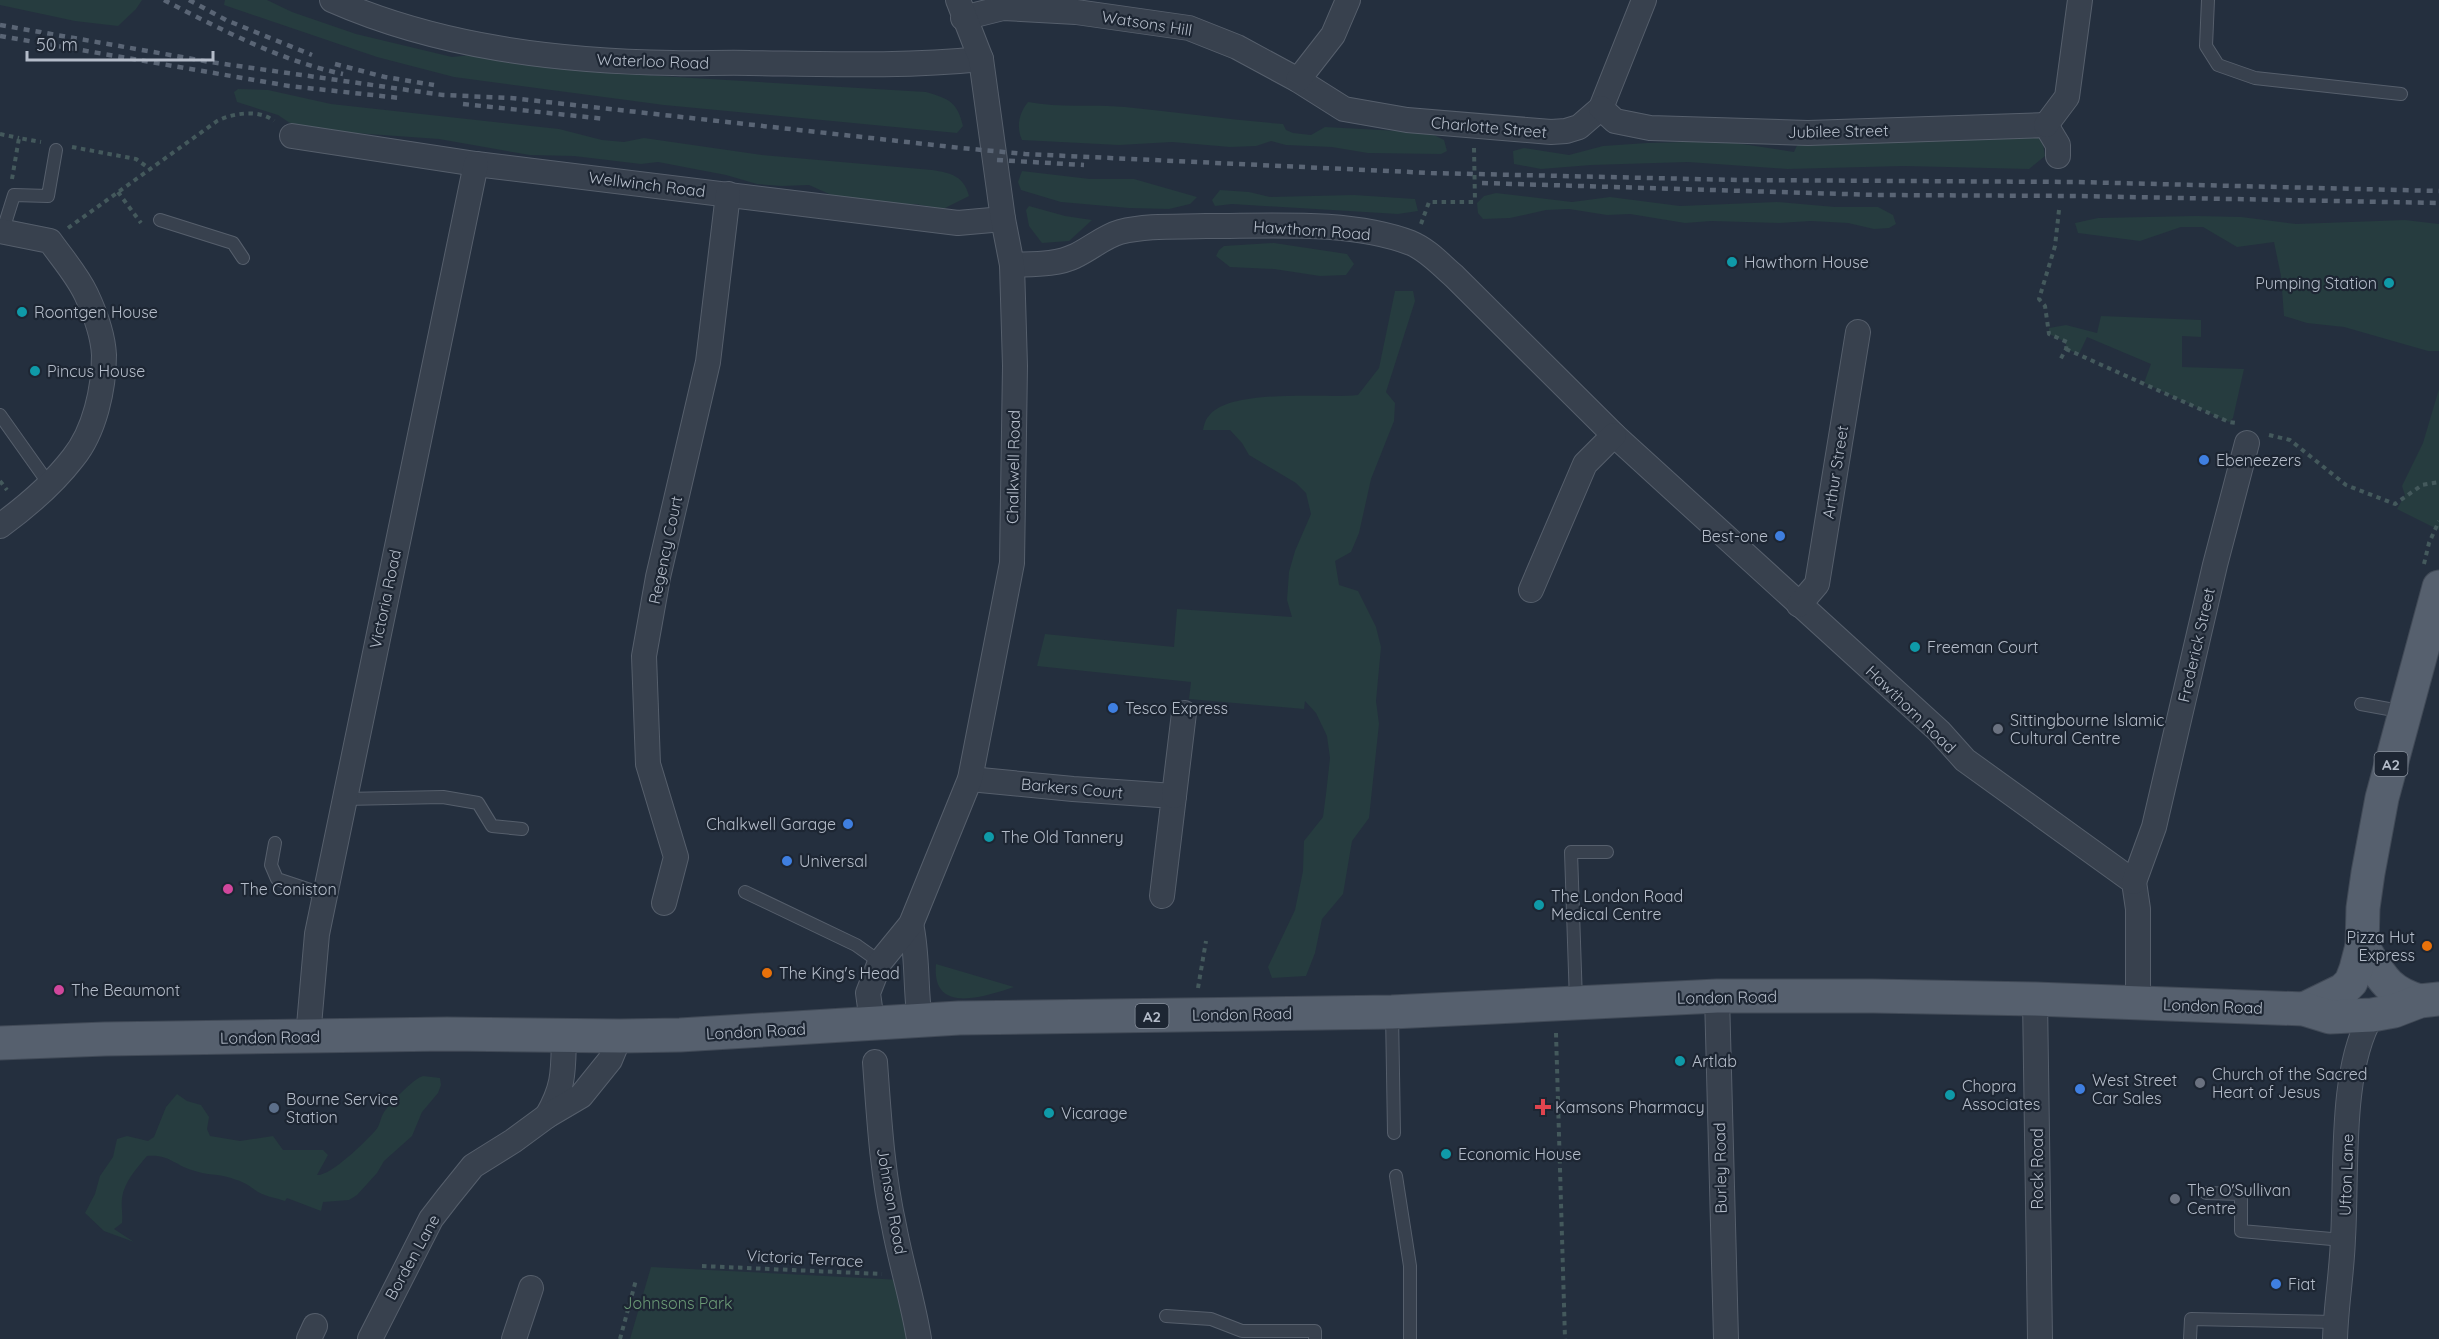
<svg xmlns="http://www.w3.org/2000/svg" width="2439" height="1339" viewBox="0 0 2439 1339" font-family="Quicksand,sans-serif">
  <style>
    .green { fill: #263c3f }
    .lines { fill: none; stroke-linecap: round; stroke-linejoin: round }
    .service-casing { stroke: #565f6c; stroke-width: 14 }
    .minor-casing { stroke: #565f6c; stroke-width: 26 }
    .primary-casing { stroke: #414a57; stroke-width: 35 }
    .path { stroke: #44595c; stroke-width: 4; stroke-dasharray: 4.5 4.5; stroke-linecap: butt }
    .service { stroke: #38414e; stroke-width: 12 }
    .minor { stroke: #38414e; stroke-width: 24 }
    .primary { stroke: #56606e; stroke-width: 33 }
    .rail { stroke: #5a6575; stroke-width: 4.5; stroke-dasharray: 6 6; stroke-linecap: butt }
    .path-bridge { stroke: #44595c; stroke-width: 4; stroke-dasharray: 4.5 4.5; stroke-linecap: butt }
    .culture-dot { fill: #0f9aa8; stroke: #1d2633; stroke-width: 2 }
    .shop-dot { fill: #3f7fe0; stroke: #1d2633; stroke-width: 2 }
    .worship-dot { fill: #6b7280; stroke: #1d2633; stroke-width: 2 }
    .hotel-dot { fill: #d1479c; stroke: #1d2633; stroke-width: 2 }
    .food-dot { fill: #e8710a; stroke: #1d2633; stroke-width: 2 }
    .health-dot { fill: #e0444e; stroke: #1d2633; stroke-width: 2 }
    .service-dot { fill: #5c6f8a; stroke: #1d2633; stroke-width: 2 }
    .labels { text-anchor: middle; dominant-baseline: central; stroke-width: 4.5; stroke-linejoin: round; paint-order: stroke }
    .shield { fill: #1d2633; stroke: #878f9c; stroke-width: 1.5 }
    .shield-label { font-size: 15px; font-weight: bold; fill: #b4bcc9 }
    .street-label { font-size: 16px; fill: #b4bcc9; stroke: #1d2633 }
    .poi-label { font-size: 16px; fill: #b4bcc9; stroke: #1d2633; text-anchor: start }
    .park-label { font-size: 16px; fill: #6b9a76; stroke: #1d2633 }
  </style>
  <rect width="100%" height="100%" fill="#242f3e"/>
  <g class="green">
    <polygon points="0,0 142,0 136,9 118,26 75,21 0,5"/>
    <path d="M225,0H267L292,12L356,34L452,57L472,55L567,67L660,76L926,92C950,99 957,102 963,126L957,133L664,105L454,77L377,57L224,5Z"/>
    <path d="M238,89L268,90L331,104L559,129L602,140L624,142L644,138L762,155L932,170C951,173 964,176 969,196L943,209L915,204L899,207L836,197L809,185L782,186L757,184L726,175L658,162L641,164L574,156L530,155L439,139L354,133L293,125L278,115L237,102L234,92Z"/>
    <path d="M1028,102C1060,108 1093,104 1125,107C1178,112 1230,120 1283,124L1286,130L1293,133L1311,135L1325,127L1418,132L1430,133L1444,140L1447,151L1441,154L1368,153L1332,147L1286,145L1271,141L1256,146L1230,147L1172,142L1119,145L1022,140C1016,127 1019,113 1028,102Z"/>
    <polygon points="2039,118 2045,156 2029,169 1904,166 1787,169 1688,162 1591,165 1541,169 1514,164 1513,151 1524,148 1569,155 1603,146 1647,143 1723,141 1794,152 1806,126"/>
    <polygon points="1022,171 1090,179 1134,179 1197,197 1190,204 1169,209 1129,208 1061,202 1021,190 1018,182"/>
    <polygon points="1220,190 1249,192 1270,197 1354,195 1415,199 1418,211 1398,214 1232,204 1215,206 1212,200"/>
    <polygon points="1496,193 1572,202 1610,197 1680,206 1777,202 1835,207 1878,207 1893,215 1896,224 1889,228 1874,229 1848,223 1811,221 1779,223 1711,221 1685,223 1630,214 1607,215 1569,209 1546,210 1510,218 1483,219 1478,213 1477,203 1484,196"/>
    <polygon points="1029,206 1065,216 1092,220 1069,241 1042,243 1029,226 1026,210"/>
    <polygon points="2197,216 2241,217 2296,224 2405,220 2439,224 2439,351 2428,351 2344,327 2307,323 2284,316 2281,276 2274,242 2237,247 2203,227 2181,227 2140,241 2078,233 2075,223 2098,218"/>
    <polygon points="1274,243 1347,254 1354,264 1346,275 1320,276 1274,269 1230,267 1216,256 1219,250 1224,246"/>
    <path d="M1395,291H1413L1415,301L1386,392L1395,403L1394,421L1371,479L1359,533L1351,552L1335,561L1339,585L1358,591L1376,627L1381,647L1376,701L1379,724L1369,818L1352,841L1343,894L1322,919L1315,953L1306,976L1272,978L1268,967L1295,910L1303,871L1304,841L1323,817L1326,794L1330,758L1327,736L1316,713L1305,701L1304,709L1189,699L1191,682L1037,666L1045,634L1174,647L1177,609L1292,617L1287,600L1289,572L1295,551L1311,514L1306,493L1296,483L1249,455L1242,443L1230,430H1203C1204,426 1205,420 1208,417C1229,387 1324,399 1358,395L1379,368Z"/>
    <polygon points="2101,316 2201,320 2201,337 2182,336 2182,367 2244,369 2233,418 2229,422 2144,383 2151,364 2087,337 2079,354 2066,349 2066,342 2049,334 2049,328 2066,325 2097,333"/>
    <polygon points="2439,389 2439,530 2397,509 2405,495 2402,486 2423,443"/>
    <path d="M936,964L1014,987C986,996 931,1016 936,964Z"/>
    <path d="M423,1076L440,1078L441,1085L438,1093L422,1112L412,1136L384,1161L377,1173L357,1195L349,1200L323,1202L321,1211L287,1198L285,1201C277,1198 262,1196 255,1190C246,1183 243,1182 231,1178C219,1174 206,1175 195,1171C175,1166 170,1154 147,1156C137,1168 124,1182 122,1198C121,1207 123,1214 122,1223L114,1229L134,1242L104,1231L85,1213L95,1194L100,1176L113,1157L117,1139L127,1136L148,1141L154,1137L166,1107L177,1094L187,1101L201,1105L209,1117L207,1129L210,1136L240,1141L273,1136L283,1150H323L328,1155L317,1175C331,1176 365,1142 375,1131C380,1126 380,1119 383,1114C388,1105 414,1078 423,1076Z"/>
    <polygon points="651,1267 902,1280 912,1339 630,1339"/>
  </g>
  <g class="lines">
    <g class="service-casing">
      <g id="service">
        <polyline points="2208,0 2206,46 2218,65 2255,78 2401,94"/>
        <polyline points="160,220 233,243 243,258"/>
        <polyline points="3,230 14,195 48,196 56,150"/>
        <polyline points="0,415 49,484"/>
        <polyline points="2361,704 2405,712"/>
        <polyline points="344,799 443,797 478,803 492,826 522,829"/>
        <polyline points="275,843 271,865 277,879 325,895"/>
        <polyline points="745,892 856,945 880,962"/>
        <polyline points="1576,1002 1571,852 1607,852"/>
        <polyline points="1392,1013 1394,1133"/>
        <polyline points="1396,1176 1410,1266 1410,1339"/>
        <polyline points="2206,1193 2241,1194 2241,1231 2343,1240"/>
        <polyline points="1166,1316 1211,1319 1242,1331 1315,1331 1315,1339"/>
        <polyline points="2190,1339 2191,1319 2335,1322"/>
      </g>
    </g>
    <g class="minor-casing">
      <g id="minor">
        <path d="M332,0C439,47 557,61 673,63C699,64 724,62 750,63C827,64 905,67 981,59"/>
        <polyline points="963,18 1003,8 1076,12 1189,28 1237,47 1298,80 1344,109 1407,120 1551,132 1566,131 1579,127 1601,108 1644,0"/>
        <polyline points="1298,80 1333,35 1348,0"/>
        <polyline points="1601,108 1615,121 1650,128 1808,133 2046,125 2058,145 2058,156"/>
        <polyline points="2046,125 2067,97 2080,0"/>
        <polyline points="292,136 476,164 958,223 1003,219"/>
        <path d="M0,231L50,241C62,258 77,275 86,294C94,311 103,335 104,355C104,388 95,431 73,458C53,484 26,507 0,526"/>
        <path d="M1012,265C1032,264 1057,265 1075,256C1090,249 1105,236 1120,232C1148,225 1178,227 1206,226C1271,226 1350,220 1411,243C1428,250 1441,265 1454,276L1614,435L1939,731L1965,760L2134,882L2138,909V1003"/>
        <polyline points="1531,590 1585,464 1614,435"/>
        <polyline points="1799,605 1817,584 1858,332"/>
        <polyline points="970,779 1073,789 1174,796 1162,896"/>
        <polyline points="1174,796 1184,713"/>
        <polyline points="2134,882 2154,827 2215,565 2247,443"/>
        <polyline points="664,903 676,857 648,764 644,656 658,577 708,362 728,194"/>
        <path d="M911,924C918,954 915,989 920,1021"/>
        <polyline points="1717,996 1726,1339"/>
        <polyline points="2035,999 2040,1339"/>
        <polyline points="872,1022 868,993 880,962 911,924 970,779 1012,563 1015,366 1012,265 1003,219 981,59 958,0"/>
        <polyline points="308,1037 317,934 476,164"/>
        <path d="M875,1062C879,1117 882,1172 894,1226C901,1264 913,1301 919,1339"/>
        <path d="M547,1116C565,1085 563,1070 564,1036"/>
        <polyline points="309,1339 315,1326"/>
        <polyline points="370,1339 431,1219 448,1197 473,1166 513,1141 547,1116 581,1096 610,1060 620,1036"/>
        <polyline points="514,1339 531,1288"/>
        <path d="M2335,1339C2336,1305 2342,1272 2343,1238C2347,1175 2339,1069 2372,1015"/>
      </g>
    </g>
    <g class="primary-casing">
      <g id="primary">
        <path d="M2362,946C2380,974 2385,991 2420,1001"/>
        <polyline points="2304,1009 2343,990 2351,982 2356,969 2362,946 2363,908 2368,873 2382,798 2439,587"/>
        <polyline points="0,1043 105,1039 447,1034 620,1036 680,1035 959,1018 1392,1012 1717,996 1873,996 2035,999 2304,1009 2330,1017 2372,1015 2394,1011 2420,1001 2439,999"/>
      </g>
    </g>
    <g class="path">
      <polyline points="0,134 19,138"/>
      <polyline points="72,147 136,159 150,169"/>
      <polyline points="12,179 19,138 41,142"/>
      <polyline points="118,192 141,223"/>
      <polyline points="2059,210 2055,246 2039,299 2045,306 2049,334 2067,342 2066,349 2059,362"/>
      <polyline points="1421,224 1429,202 1475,202"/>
      <path d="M68,228L217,121C233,113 259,109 274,121"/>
      <polyline points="2066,349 2229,422 2236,423"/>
      <polyline points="2269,435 2290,440 2346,485 2395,504 2422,485 2439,482"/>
      <polyline points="0,481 7,490"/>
      <polyline points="2424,564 2429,543 2439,521"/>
      <polyline points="1198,988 1206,941"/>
      <polyline points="1556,1033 1565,1339"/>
      <polyline points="702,1266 882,1274"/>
      <polyline points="620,1339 636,1280"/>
    </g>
    <use href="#service" class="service"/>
    <use href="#minor" class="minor"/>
    <use href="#primary" class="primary"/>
    <g class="rail">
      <path d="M164,0C220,29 281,61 343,74"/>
      <polyline points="189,0 226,20 312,55"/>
      <polyline points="0,25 210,62 443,95 511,98 961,148 1025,154 1431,173 1738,180 2076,182 2439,191"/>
      <polyline points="0,36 289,86 400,98"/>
      <polyline points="335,64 385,77 434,85"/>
      <polyline points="463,104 606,119"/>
      <polyline points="997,160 1084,165"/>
      <polyline points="1482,183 1877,195 2077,196 2439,203"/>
    </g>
    <polyline class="path-bridge" points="1474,148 1475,202"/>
  </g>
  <g class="culture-dot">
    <circle cx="1732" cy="262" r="6"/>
    <circle cx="2389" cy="283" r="6"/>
    <circle cx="22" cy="312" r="6"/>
    <circle cx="35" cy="371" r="6"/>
    <circle cx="1915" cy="647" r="6"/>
    <circle cx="989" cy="837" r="6"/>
    <circle cx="1539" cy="905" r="6"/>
    <circle cx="1680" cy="1061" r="6"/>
    <circle cx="1950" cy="1095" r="6"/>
    <circle cx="1049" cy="1113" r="6"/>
    <circle cx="1446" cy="1154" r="6"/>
  </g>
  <g class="shop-dot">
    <circle cx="2204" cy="460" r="6"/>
    <circle cx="1780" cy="536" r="6"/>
    <circle cx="1113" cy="708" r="6"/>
    <circle cx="848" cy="824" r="6"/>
    <circle cx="787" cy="861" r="6"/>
    <circle cx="2080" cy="1089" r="6"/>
    <circle cx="2276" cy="1284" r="6"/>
  </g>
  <g class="worship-dot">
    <circle cx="1998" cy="729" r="6"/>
    <circle cx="2200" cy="1083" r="6"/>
    <circle cx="2175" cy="1199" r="6"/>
  </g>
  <g class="hotel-dot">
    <circle cx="228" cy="889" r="6"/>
    <circle cx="59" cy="990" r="6"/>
  </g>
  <g class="food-dot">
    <circle cx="2427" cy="946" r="6"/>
    <circle cx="767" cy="973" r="6"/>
  </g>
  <path class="health-dot" d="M1540 1098h6v6h6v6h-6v6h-6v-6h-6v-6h6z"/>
  <circle class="service-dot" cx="274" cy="1108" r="6"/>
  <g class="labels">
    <g class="shield">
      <rect x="2374.5" y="752" width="33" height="24" rx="4.5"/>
      <rect x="1135.5" y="1004" width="33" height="24" rx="4.5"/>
    </g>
    <g class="shield-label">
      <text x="2391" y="764">A2</text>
      <text x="1152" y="1016">A2</text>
    </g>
    <g class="street-label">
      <text transform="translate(1147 23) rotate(9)">Watsons Hill</text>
      <text transform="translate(653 61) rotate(2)">Waterloo Road</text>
      <text transform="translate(1489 127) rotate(5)">Charlotte Street</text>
      <text transform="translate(1838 131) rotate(-1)">Jubilee Street</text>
      <text transform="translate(647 184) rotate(7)">Wellwinch Road</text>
      <text transform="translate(1312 230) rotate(4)">Hawthorn Road</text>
      <text transform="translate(1013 467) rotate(-89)">Chalkwell Road</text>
      <text transform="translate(1835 472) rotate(-81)">Arthur Street</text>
      <text transform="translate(665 550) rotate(-78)">Regency Court</text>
      <text transform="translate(385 599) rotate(-78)">Victoria Road</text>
      <text transform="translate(2196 645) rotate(-77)">Frederick Street</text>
      <text transform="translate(1911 709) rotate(44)">Hawthorn Road</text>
      <text transform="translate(1072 788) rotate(5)">Barkers Court</text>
      <text transform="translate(1727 997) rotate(-1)">London Road</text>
      <text transform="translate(2213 1006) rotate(2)">London Road</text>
      <text transform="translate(1242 1014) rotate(-1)">London Road</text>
      <text transform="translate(756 1031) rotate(-3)">London Road</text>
      <text transform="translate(270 1037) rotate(-1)">London Road</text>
      <text transform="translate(1720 1168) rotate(-91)">Burley Road</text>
      <text transform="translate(2037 1169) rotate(-90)">Rock Road</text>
      <text transform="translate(2346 1175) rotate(-88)">Ufton Lane</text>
      <text transform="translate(892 1201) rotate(80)">Johnson Road</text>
      <text transform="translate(412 1257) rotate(-61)">Borden Lane</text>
      <text transform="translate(805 1258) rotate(3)">Victoria Terrace</text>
    </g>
    <g class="poi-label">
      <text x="1744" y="262">Hawthorn House</text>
      <text x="2377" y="283" text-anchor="end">Pumping Station</text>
      <text x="34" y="312">Roontgen House</text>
      <text x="47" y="371">Pincus House</text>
      <text x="2216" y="460">Ebeneezers</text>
      <text x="1768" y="536" text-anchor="end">Best-one</text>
      <text x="1927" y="647">Freeman Court</text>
      <text x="1125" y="708">Tesco Express</text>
      <text x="2010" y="720">Sittingbourne Islamic<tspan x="2010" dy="18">Cultural Centre</tspan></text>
      <text x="836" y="824" text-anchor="end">Chalkwell Garage</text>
      <text x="1001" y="837">The Old Tannery</text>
      <text x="799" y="861">Universal</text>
      <text x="240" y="889">The Coniston</text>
      <text x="1551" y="896">The London Road<tspan x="1551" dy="18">Medical Centre</tspan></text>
      <text x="2415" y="937" text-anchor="end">Pizza Hut<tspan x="2415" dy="18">Express</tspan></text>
      <text x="779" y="973">The King's Head</text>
      <text x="71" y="990">The Beaumont</text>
      <text x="1692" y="1061">Artlab</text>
      <text x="2212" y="1074">Church of the Sacred<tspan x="2212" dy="18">Heart of Jesus</tspan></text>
      <text x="2092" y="1080">West Street<tspan x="2092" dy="18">Car Sales</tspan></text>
      <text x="1962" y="1086">Chopra<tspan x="1962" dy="18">Associates</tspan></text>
      <text x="286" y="1099">Bourne Service<tspan x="286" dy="18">Station</tspan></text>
      <text x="1555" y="1107">Kamsons Pharmacy</text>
      <text x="1061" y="1113">Vicarage</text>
      <text x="1458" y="1154">Economic House</text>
      <text x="2187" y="1190">The O'Sullivan<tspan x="2187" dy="18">Centre</tspan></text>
      <text x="2288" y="1284">Fiat</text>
    </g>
    <g class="park-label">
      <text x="678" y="1303">Johnsons Park</text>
    </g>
  </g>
  <path d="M27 51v9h186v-9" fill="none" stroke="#b4bcc9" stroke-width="3"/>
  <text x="36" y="51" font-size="18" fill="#b4bcc9" stroke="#1d2633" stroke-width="4.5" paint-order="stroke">50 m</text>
</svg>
